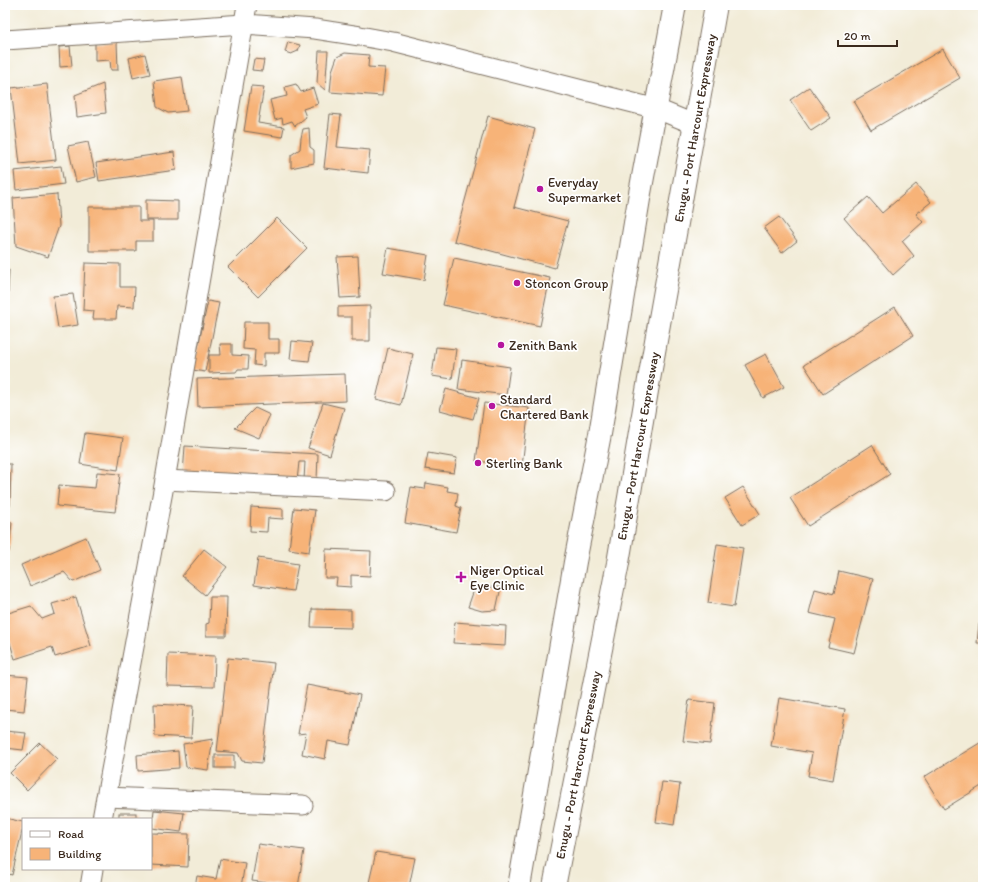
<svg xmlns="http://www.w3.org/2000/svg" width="988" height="892" viewBox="0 0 988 892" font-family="Itim,sans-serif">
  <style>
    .building { fill: #f7b378 }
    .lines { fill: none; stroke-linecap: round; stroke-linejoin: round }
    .minor-casing { stroke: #7b6e5f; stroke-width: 21 }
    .trunk-casing { stroke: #7b6e5f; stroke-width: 24 }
    .minor { stroke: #fff; stroke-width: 19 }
    .trunk { stroke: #fff; stroke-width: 22 }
    .poi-dot { fill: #b5179e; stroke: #fff; stroke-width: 1.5 }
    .labels { text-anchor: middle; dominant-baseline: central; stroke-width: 3.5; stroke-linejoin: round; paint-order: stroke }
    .street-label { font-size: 13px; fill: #3b2a1e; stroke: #fff }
    .poi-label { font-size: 13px; fill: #3b2a1e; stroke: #fff; text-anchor: start }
  </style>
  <rect width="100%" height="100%" fill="#fff"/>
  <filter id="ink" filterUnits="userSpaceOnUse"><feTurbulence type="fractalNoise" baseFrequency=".025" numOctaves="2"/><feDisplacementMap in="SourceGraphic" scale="8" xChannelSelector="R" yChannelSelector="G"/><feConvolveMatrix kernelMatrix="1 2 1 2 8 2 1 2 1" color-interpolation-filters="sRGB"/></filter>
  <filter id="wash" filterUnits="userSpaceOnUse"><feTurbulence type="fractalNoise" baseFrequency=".012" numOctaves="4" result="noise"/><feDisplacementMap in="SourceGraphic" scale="16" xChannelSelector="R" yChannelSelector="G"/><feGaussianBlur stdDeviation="0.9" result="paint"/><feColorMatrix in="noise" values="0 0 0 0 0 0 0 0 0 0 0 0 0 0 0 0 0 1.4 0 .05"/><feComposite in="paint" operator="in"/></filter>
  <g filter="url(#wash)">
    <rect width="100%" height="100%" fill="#f2ecd8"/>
    <g id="blocks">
      <g class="building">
        <polygon points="117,42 118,70 111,70 110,60 95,61 95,43"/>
        <polygon points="288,42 300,45 298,51 291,54 285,52"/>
        <polygon points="70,46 72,66 60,67 59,47"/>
        <polygon points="943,49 960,78 871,130 854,101"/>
        <polygon points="319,51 328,51 325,90 317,83"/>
        <polygon points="345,53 369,55 368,67 385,68 382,96 330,92 332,71 337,57"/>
        <polygon points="145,54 150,74 133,78 129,58"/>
        <polygon points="254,59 264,60 262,71 252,70"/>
        <polygon points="182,77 187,111 168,113 157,107 154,81"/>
        <polygon points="47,84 56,160 20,164 11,88"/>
        <polygon points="103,84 106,113 77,117 75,95"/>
        <polygon points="296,84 301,92 313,88 318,104 303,109 306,117 295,126 292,121 283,124 282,118 275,120 270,100 287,96 285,87"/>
        <polygon points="251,86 264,87 258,123 284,127 282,137 244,131"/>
        <polygon points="809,87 831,118 811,131 790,100"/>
        <polygon points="330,114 341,115 337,147 370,150 368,173 324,168"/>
        <polygon points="488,116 535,129 514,207 568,221 555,268 454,241"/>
        <polygon points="309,128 310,147 314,150 314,163 291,168 291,155 300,149 301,138 303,129"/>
        <polygon points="88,142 96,177 76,182 68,146"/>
        <polygon points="174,152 176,170 99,181 96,163"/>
        <polygon points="61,166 64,184 16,190 14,171"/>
        <polygon points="916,184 931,202 916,214 923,222 902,241 914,256 893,275 844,218 868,197 882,213"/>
        <polygon points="57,194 59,226 48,257 16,246 13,198"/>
        <polygon points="146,200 178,201 178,220 146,220"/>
        <polygon points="89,207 139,207 139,221 153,221 153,241 136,241 136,251 89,251"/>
        <polygon points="779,217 797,241 782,253 764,228"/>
        <polygon points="277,218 307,248 258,297 228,267"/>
        <polygon points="388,248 428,255 424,280 383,273"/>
        <polygon points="358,256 360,297 340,298 337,257"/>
        <polygon points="454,258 550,278 540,326 443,305"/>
        <polygon points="85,263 120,264 120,287 135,287 134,307 117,306 116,319 93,319 94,311 83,310"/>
        <polygon points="5,270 9,270 7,317 5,317"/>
        <polygon points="73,294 78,325 58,328 53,296"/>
        <polygon points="208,301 219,303 205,372 193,370"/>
        <polygon points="370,306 370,341 352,341 352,317 338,317 338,307"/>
        <polygon points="895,307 913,336 823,394 804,365"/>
        <polygon points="244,322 268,322 268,339 279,339 279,353 264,353 264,366 254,365 255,350 243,349"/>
        <polygon points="292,341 312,343 309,361 290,359"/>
        <polygon points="220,344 232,344 232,355 249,356 248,369 238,369 236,372 209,373 209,355 221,355"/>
        <polygon points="436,347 456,349 452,379 432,376"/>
        <polygon points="388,348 413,354 401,405 376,399"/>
        <polygon points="766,354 784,387 763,398 745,365"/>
        <polygon points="462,360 510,367 506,395 458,389"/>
        <polygon points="345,374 346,401 198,407 197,379"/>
        <polygon points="446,389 479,398 473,419 440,410"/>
        <polygon points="323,403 344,408 330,455 308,448"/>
        <polygon points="484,403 529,408 522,466 476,461"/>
        <polygon points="255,408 270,415 259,438 235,428"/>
        <polygon points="85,433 123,438 118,470 80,464"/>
        <polygon points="872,445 890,474 808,526 790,498"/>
        <polygon points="185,446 318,454 317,480 304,480 305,462 299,462 297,481 183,475"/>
        <polygon points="428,453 457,458 454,473 425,469"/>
        <polygon points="5,464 11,464 10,506 5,506"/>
        <polygon points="97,472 120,474 115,512 57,506 59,485 95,488"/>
        <polygon points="426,483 448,487 447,491 458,493 456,506 461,508 456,532 405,523 411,487 425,489"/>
        <polygon points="743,487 760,514 742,525 725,498"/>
        <polygon points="251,507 283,509 283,519 268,518 267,532 250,531"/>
        <polygon points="294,508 315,510 309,552 289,549"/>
        <polygon points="5,521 12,522 9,552 5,551"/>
        <polygon points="86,537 100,570 73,582 64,572 30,586 21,565"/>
        <polygon points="717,544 743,548 734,607 708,603"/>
        <polygon points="204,549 227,567 205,595 182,576"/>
        <polygon points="326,549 371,551 370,576 351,575 351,587 336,586 337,578 325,578"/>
        <polygon points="258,558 298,564 293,591 254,585"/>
        <polygon points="839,571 873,579 854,653 828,647 835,619 809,613 815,589 834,594"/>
        <polygon points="475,587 501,587 496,610 482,611 468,607"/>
        <polygon points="76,597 91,646 55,657 52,647 15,659 5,627 5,614 31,606 42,619 55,614 52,604"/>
        <polygon points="210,597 227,597 226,636 206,636 206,624 209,623"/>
        <polygon points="312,609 351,610 351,628 311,627"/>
        <polygon points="455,622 506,626 505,646 453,643"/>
        <polygon points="979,624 983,625 983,643 977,643"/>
        <polygon points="168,654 215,656 214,687 167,686"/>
        <polygon points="228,658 274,663 262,763 242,761 238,753 217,751"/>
        <polygon points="5,675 28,677 24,711 5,709"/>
        <polygon points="307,685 360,695 350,745 328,741 325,759 302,754 306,733 298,734"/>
        <polygon points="779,698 845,709 833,780 808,776 812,753 771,746"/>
        <polygon points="689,700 715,703 710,744 683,741"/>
        <polygon points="154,704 193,706 191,738 155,736"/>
        <polygon points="5,731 26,733 23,750 5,748"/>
        <polygon points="213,739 208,770 186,767 183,744"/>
        <polygon points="983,741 983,785 944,809 924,777"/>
        <polygon points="40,743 57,759 27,790 10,773"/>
        <polygon points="178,751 179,768 138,771 137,755"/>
        <rect x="215" y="755" width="19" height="13"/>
        <polygon points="662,782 680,784 674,825 656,822"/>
        <polygon points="154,810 184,813 181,832 152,828"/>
        <rect x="119" y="813" width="17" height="6"/>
        <polygon points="5,818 23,822 23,827 12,875 5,873"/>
        <polygon points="151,833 189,834 188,867 151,865"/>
        <polygon points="258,844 304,850 298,887 252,881"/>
        <polygon points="376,852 415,858 409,887 368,887"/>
        <polygon points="220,859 245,863 241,887 195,887 197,876 216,879"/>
      </g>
    </g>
  </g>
  <g filter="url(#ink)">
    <use href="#blocks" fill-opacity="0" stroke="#7b6e5f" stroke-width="1"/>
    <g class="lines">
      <g class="minor-casing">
        <g id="minor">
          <polyline points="5,40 244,24 315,29 360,36 393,42 657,109 696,125"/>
          <polyline points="165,480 386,491"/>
          <polyline points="106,797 303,805"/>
          <polyline points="102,819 165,480 247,5"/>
          <polyline points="90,887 93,869"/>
        </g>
      </g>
      <g class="trunk-casing">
        <g id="trunk">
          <polyline points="519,887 575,562 600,434 640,193 675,5"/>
          <polyline points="554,887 618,563 647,391 716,5"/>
        </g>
      </g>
      <use href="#minor" class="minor"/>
      <use href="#trunk" class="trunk"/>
    </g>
  </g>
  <g class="poi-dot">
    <circle cx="540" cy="189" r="4"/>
    <circle cx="517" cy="283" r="4"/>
    <circle cx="501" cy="345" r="4"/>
    <circle cx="492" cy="406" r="4"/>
    <circle cx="478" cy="463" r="4"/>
    <path d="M459 571h4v4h4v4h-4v4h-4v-4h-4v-4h4z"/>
  </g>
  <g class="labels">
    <g class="street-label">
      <text transform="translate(695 128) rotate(-80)">Enugu - Port Harcourt Expressway</text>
      <text transform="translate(638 446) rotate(-80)">Enugu - Port Harcourt Expressway</text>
      <text transform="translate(578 765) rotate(-79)">Enugu - Port Harcourt Expressway</text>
    </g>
    <g class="poi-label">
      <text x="548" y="182">Everyday<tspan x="548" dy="15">Supermarket</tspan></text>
      <text x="525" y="283">Stoncon Group</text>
      <text x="509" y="345">Zenith Bank</text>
      <text x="500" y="399">Standard<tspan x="500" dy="15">Chartered Bank</tspan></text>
      <text x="486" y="463">Sterling Bank</text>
      <text x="470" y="570">Niger Optical<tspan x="470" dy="15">Eye Clinic</tspan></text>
    </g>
  </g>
  <rect width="988" height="892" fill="none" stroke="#fff" stroke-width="20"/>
  <rect x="22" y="818" width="130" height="52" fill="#ffffff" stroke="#b1aaa5"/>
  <rect x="30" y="831" width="20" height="6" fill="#ffffff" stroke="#b1aaa5"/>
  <text x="58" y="838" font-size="12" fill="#3b2a1e">Road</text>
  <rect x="30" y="848" width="20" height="12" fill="#f7b378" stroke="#b1aaa5"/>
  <text x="58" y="858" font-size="12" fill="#3b2a1e">Building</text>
  <path d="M838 40v6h59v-6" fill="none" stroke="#3b2a1e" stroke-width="2"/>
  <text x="844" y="40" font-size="12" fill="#3b2a1e" stroke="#ffffff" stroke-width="3" paint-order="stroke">20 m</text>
</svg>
